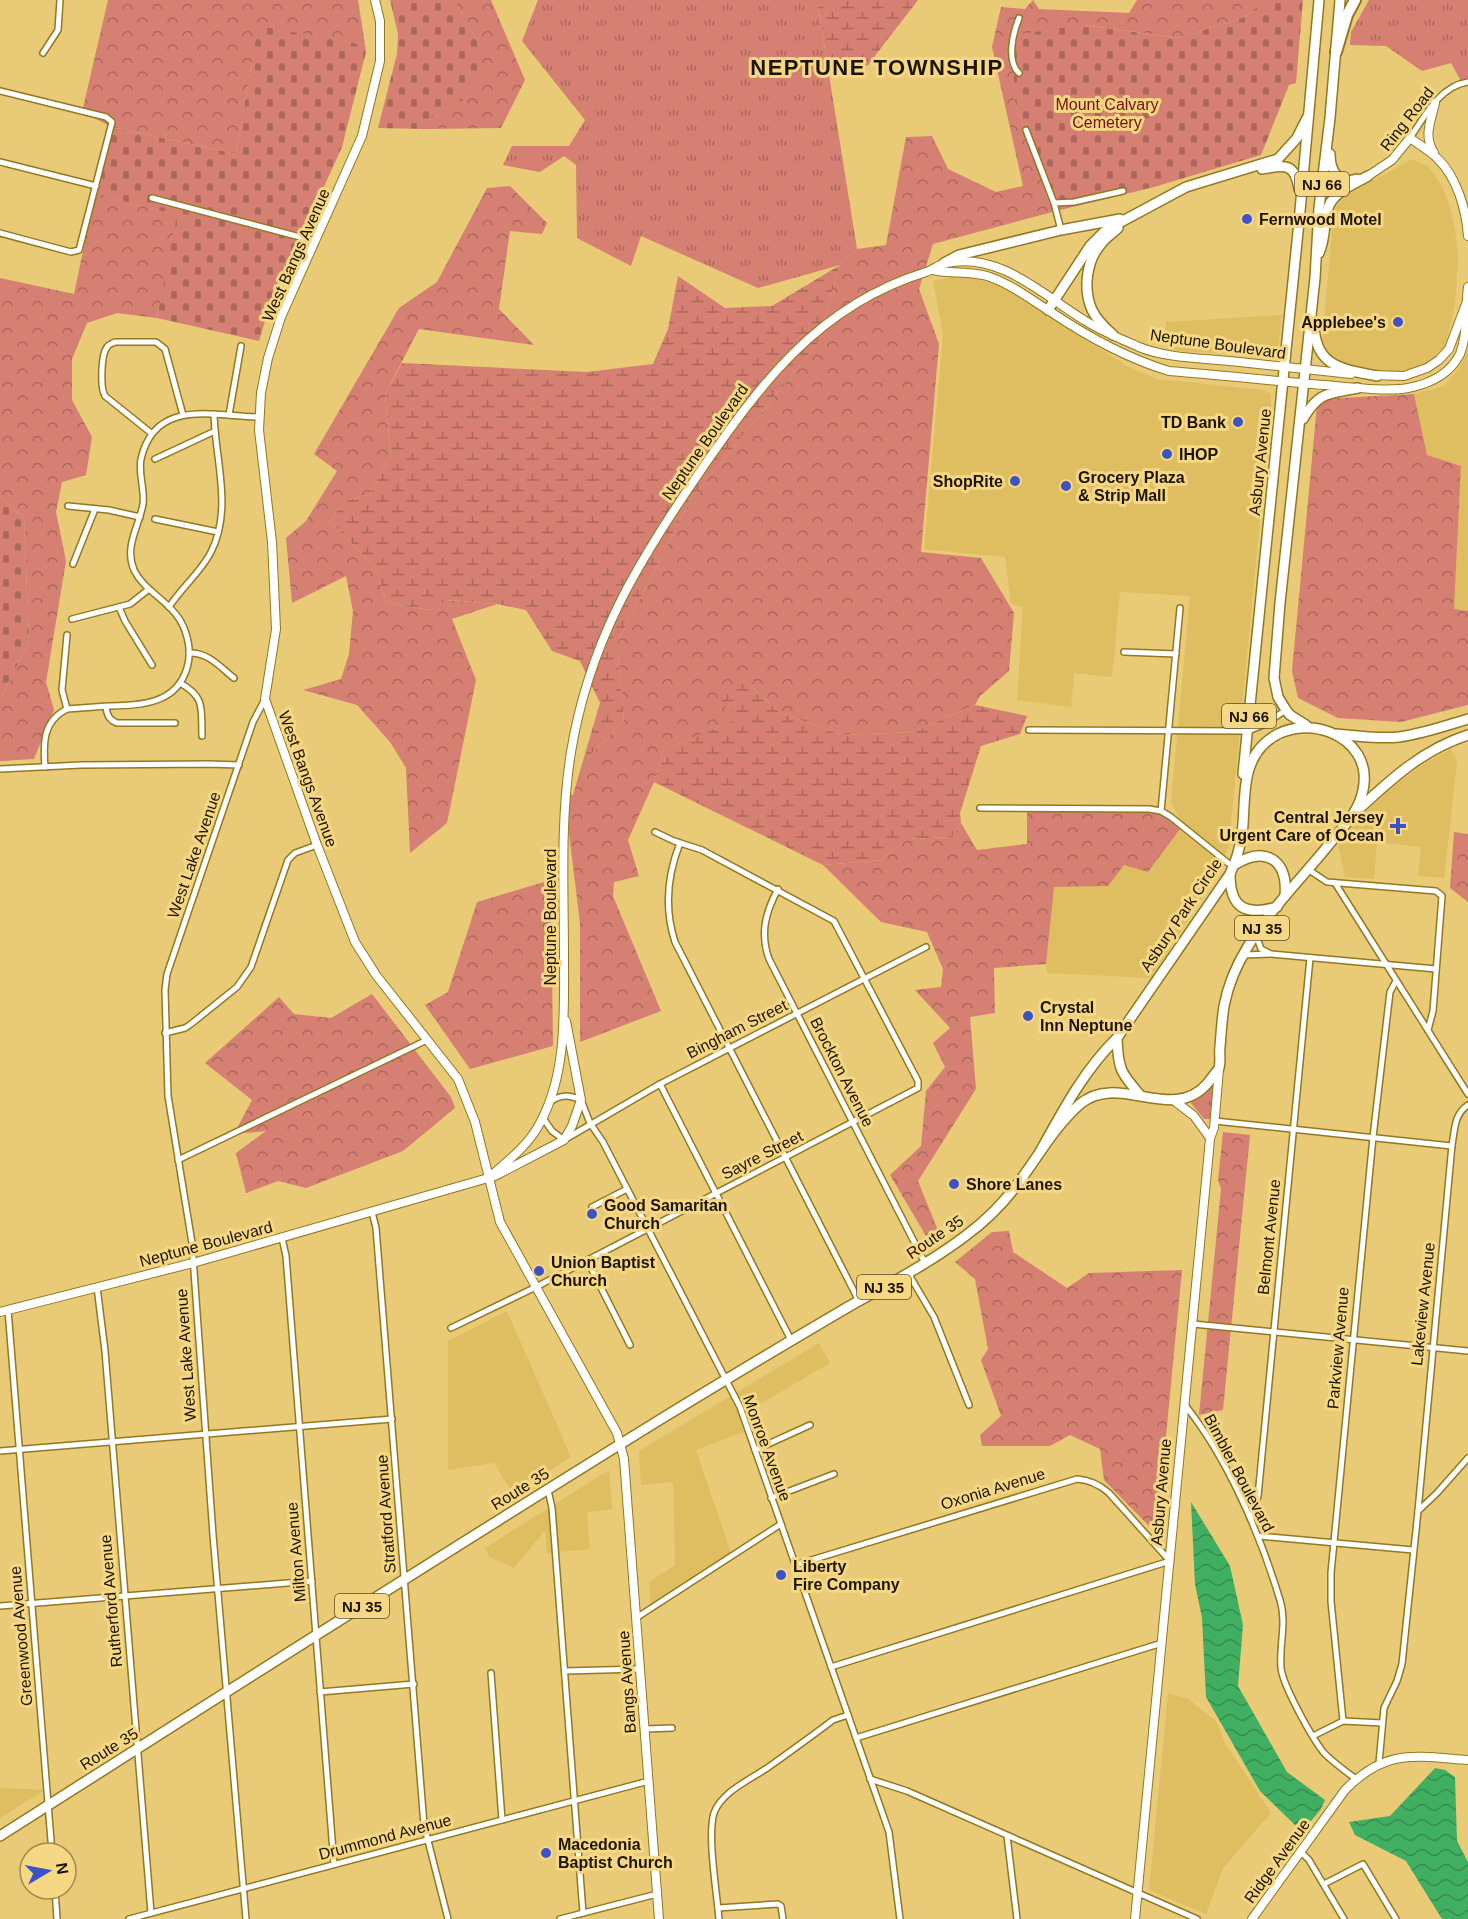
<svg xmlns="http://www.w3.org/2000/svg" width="1468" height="1919" viewBox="0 0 1468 1919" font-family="Arial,sans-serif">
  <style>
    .built { fill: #dfbe61 }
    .grass { fill: url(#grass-tufts) }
    .forest { fill: url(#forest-crowns) }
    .wetland { fill: url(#wetland-marsh) }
    .cemetery { fill: url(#cemetery-stones) }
    .water { fill: url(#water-waves) }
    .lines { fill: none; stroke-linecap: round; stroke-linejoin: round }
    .street-casing { stroke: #94781f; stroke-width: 8 }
    .secondary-casing { stroke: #94781f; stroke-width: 10 }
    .primary-casing { stroke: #94781f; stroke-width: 12 }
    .highway-casing { stroke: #94781f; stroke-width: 14 }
    .street { stroke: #fff; stroke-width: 5 }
    .secondary { stroke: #fff; stroke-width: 8 }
    .primary { stroke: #fff; stroke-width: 9 }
    .highway { stroke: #fff; stroke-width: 10 }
    .poi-dot { fill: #3c52c5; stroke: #f5d784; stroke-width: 2 }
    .labels { text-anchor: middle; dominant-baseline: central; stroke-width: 6; stroke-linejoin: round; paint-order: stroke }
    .shield { fill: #f5d784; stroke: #5e4e28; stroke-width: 1.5 }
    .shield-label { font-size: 15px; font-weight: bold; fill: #1d1400 }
    .park-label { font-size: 16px; fill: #7d0e05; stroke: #f5d784 }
    .street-label { font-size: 16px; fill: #1d1400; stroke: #f5d784 }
    .poi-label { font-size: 16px; font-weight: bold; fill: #1d1400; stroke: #f5d784; text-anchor: start }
    .district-label { font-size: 22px; font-weight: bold; letter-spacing: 1.5px; fill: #1d1400; stroke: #f5d784 }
  </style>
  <defs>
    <pattern id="grass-tufts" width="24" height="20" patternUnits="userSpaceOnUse" patternTransform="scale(1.5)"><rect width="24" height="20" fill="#d58072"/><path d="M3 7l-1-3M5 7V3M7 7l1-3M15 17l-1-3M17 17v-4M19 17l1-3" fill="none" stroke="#ac685b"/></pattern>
    <pattern id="forest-crowns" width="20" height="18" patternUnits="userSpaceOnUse" patternTransform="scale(1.5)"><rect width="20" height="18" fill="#d58072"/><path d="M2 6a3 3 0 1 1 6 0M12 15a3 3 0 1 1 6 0" fill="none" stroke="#ac685b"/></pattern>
    <pattern id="wetland-marsh" width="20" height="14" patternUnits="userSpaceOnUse" patternTransform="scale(1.5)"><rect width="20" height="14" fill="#d58072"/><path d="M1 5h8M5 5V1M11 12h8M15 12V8" fill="none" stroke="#ac685b"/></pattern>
    <pattern id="cemetery-stones" width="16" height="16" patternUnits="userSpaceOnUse" patternTransform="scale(1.5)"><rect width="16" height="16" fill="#d58072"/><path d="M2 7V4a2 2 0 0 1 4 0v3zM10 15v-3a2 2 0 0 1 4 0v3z" fill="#ac685b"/></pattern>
    <pattern id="water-waves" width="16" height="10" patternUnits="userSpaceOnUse" patternTransform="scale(1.5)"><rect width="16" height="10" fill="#40af62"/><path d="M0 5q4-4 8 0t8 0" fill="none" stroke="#358d4e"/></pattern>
  </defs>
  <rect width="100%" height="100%" fill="#e8ca77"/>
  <g class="built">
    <polygon points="1412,159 1429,167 1440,183 1448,200 1455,229 1458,259 1455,305 1445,347 1426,365 1404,372 1378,370 1344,364 1338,361 1329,354 1322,344 1334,209 1344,197"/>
    <polygon points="961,275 1002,286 1127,366 1157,379 1264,390 1271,394 1271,404 1229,845 1219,871 1151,978 1047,973 1046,964 1053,887 1108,886 1124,864 1183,825 1171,802 1190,596 1120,592 1112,677 1074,673 1071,707 1017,700 1023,607 1011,604 1005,557 924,549 943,334 933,281"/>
    <polygon points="1282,315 1278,351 1267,356 1180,351 1167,347 1166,322"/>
    <polygon points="1468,350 1468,611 1454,609 1461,466 1427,455 1414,394 1444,386 1459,368"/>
    <polygon points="1451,749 1457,762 1444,878 1418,876 1421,847 1377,842 1374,879 1345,877 1338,845 1357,821 1389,789 1427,762"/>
    <polygon points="507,1311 571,1457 513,1494 494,1463 448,1470 448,1341"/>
    <polygon points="819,1343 830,1363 746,1412 746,1431 696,1450 732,1556 651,1609 649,1582 675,1565 673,1482 641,1485 639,1451"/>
    <polygon points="609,1470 612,1509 587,1512 590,1549 547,1553 545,1530 514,1568 489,1557 485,1548"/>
    <polygon points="1168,1694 1187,1698 1216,1721 1225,1743 1271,1813 1223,1868 1206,1914 1149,1890"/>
    <polygon points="0,1788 45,1790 0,1818"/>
  </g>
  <g class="grass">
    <polygon points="538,0 817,0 857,249 840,265 758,288 641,236 631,266 577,238 576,165 564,156 540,172 503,165 512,146 569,146 585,120 522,41"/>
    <polygon points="1369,0 1468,0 1468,82 1462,83 1451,63 1422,71 1386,46 1350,45 1351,32"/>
    <polygon points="1215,1081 1212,1119 1204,1119 1191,1103 1208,1090"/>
  </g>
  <g class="forest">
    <polygon points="108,0 358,0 365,45 258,27 236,154 112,127 82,112"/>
    <polygon points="454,0 491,0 525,80 501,128 425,129 432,113 462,101 480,45"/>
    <polygon points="1033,0 1039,9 1129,13 1137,0 1265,0 1245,17 1178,38 1084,25 1014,98 1052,212 933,244 919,289 939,344 921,552 981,558 1014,613 1009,671 980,696 975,705 913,732 841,735 779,712 741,677 745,716 663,751 654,782 628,840 639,876 614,882 613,896 661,1011 580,1042 580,923 564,793 573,795 582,764 624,720 617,643 691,499 817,344 840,265 857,249 886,245 906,137 932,136 948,169 996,192 1023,186 992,47 1001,7 1025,9"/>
    <polygon points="510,186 547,223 542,234 510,231 499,309 534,345 419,329 385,394 391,456 369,495 345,501 330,521 377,570 386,603 430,610 446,600 497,604 452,619 476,680 447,823 410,853 406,768 390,742 357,705 303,690 341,679 349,654 353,611 346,576 292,603 286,538 306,521 337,471 314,454 399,308 437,282 487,188"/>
    <polygon points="95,194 178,215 157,318 117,313 87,323 72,359 72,400 92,437 86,475 62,482 56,512 66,561 46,682 54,710 34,759 0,761 0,699 29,642 24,518 0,496 0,278 74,294"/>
    <polygon points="1414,394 1427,455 1461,466 1454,609 1468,611 1468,705 1401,722 1338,718 1298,698 1292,671 1317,405 1323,399"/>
    <polygon points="1160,806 1183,825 1148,872 1124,865 1108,886 1054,887 1046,964 994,968 995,1013 970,1017 976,1089 918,1181 939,1233 944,1233 929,1241 890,1175 921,1146 926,1091 945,1067 933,1043 950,1028 915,990 941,987 943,969 927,932 881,922 823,865 882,860 907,839 952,837 961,823 977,850 1027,844 1027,808"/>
    <polygon points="1454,832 1468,834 1468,902 1450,888"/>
    <polygon points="551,880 553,1046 470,1069 425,1005 448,992 477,902"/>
    <polygon points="372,994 451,1097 455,1108 403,1151 306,1188 278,1181 246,1193 236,1153 266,1131 234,1134 252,1100 205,1063 279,997 294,1014 331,1018"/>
    <polygon points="1223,1132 1250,1135 1223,1410 1199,1415 1221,1189 1218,1180"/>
    <polygon points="1009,1231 1013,1252 1067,1288 1089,1273 1182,1270 1157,1529 1151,1528 1104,1480 1100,1449 1070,1435 1050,1446 982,1446 980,1435 1001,1416 981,1360 988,1349 975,1279 955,1262 992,1232"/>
  </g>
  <g class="wetland">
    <polygon points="817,0 918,0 868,65 829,74"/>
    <polygon points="840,265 817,344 691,499 617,643 624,720 582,764 600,703 580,661 552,651 526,610 497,604 447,600 430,610 386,603 377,570 330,521 345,501 369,495 391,456 385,394 402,363 587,372 653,364 668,329 678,276 725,308 772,306"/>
    <polygon points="741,677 779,712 841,735 913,732 975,705 1027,716 1020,734 981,746 960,813 961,823 952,837 907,839 882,860 823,865 654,782 663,751 744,716 719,704"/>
  </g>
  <g class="cemetery">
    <polygon points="390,0 454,0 480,45 477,81 462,101 433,113 425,129 378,128 397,54 398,34"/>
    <polygon points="1265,0 1303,0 1296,83 1289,85 1261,155 1154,187 1052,212 1014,98 1014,35 1083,25 1178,38 1245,17"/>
    <polygon points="258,26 365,45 366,52 342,147 270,305 259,341 157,318 177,215 95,194 112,127 236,154"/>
    <polygon points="0,496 24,518 29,642 0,699"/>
  </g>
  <g class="water">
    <polygon points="1191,1502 1230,1566 1243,1625 1238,1686 1287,1772 1325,1800 1321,1809 1311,1821 1295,1825 1260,1791 1206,1697 1202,1618 1195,1584"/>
    <polygon points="1435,1768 1445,1770 1455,1777 1457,1841 1468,1862 1468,1919 1442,1919 1406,1861 1355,1835 1349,1822 1390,1816"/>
  </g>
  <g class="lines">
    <g class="street-casing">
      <g id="street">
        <polyline points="43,53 58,30 60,0"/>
        <path d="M1019,73C1006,61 1013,33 1019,18"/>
        <polyline points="0,91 106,117 112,122 79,250 71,252 0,233"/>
        <polyline points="1026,130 1054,203 1061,230"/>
        <path d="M1410,138C1424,117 1440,86 1468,82"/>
        <polyline points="0,162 96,186"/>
        <polyline points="152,198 315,241"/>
        <polyline points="1054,203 1074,202 1123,191"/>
        <polyline points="229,415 241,346"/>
        <path d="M151,433L105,396C100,388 101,355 107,347C109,344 111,344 115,342H156L165,349L183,415"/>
        <polyline points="155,459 215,431"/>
        <polyline points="68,506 109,510 140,517"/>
        <polyline points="155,519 218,532"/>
        <polyline points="73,564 95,509"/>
        <polyline points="119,607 125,621 152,665"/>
        <path d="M169,607C181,588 201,572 211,552C233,509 215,459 214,414"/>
        <polyline points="72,619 130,604 149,589"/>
        <polyline points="67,635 62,690 67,709"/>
        <polyline points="1124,652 1176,654"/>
        <path d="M189,653C208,652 220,667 234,678"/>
        <path d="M180,683C206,697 201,710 202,736"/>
        <path d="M106,707C107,715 109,720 117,723H175"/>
        <polyline points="1029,730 1248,731 1263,725 1286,710"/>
        <path d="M45,767C43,743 43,721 67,709C81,708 95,707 108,706C140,705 176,705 187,668C192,652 188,634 180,620C168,600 144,591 134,570C124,546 139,527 143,504C145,489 138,474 141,459C155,398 213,416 259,417"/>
        <polyline points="0,769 81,765 209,764 239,765"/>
        <polyline points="980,808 1149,809 1161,811 1171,817 1228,863"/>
        <polyline points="1161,811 1180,608"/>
        <path d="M680,843C667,876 664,908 675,942L859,1301"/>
        <polyline points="1309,870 1327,882 1436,891 1442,896 1433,1011 1428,1030"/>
        <polyline points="1335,883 1468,1094"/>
        <path d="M778,889C765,913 760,934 769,959L925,1263"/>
        <polyline points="1256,935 1261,949 1269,953"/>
        <polyline points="1243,955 1271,954 1436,969"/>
        <polyline points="165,1033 185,1028 191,1024 237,987 251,967 288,860 295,853 317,845"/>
        <polyline points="660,1084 791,1340"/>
        <path d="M550,1102C561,1094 569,1095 581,1100L590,1123L603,1142L740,1407L889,1832L900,1919"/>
        <polyline points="543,1118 552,1131 564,1140 660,1084 926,947"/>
        <polyline points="1215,1121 1452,1146"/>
        <polyline points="178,1160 427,1040"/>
        <polyline points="592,1207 627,1189"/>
        <polyline points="372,1212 376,1228 424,1825 448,1919"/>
        <polyline points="282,1238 286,1256 334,1864"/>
        <polyline points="587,1260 630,1345"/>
        <polyline points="908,1273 934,1317 969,1405"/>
        <polyline points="97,1287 105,1351 151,1913"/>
        <polyline points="8,1310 52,1853"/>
        <polyline points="1193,1324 1468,1351"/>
        <polyline points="451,1328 536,1287 918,1088 918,1081 834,921 702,850 674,841 655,832"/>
        <path d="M1185,1405C1228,1459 1260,1534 1280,1600C1287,1623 1279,1645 1281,1668C1283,1686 1312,1738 1324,1753C1334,1763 1345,1771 1356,1779"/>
        <polyline points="755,1450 810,1425"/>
        <polyline points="0,1451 392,1419"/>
        <polyline points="548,1490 552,1508 583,1913"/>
        <polyline points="771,1498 834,1474"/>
        <path d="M1418,1511L1452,1145C1455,1129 1454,1114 1468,1105"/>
        <polyline points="1251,1519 1258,1496 1310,958"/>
        <polyline points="1258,1536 1413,1550"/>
        <path d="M795,1565L1077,1479C1090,1480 1099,1484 1109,1493L1170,1561L831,1667"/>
        <polyline points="0,1606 312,1581"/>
        <polyline points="636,1618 781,1524"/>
        <polyline points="565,1671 640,1669"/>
        <polyline points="491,1673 502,1820"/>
        <polyline points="320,1692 414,1684"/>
        <polyline points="1343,1721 1331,1601 1331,1573 1373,1137 1390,992 1396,981"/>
        <polyline points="645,1729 672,1728"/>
        <polyline points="1313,1736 1343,1721 1382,1723"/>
        <polyline points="856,1738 1162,1643"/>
        <polyline points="1379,1763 1384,1708 1397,1681 1402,1664 1418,1511 1437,1493 1468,1458"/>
        <polyline points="870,1779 907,1791 1197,1919"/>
        <polyline points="1007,1836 1017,1919"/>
        <polyline points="1300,1851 1309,1860 1344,1919"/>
        <polyline points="1324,1884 1363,1864 1396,1919"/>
        <polyline points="55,1889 57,1919"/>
        <polyline points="718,1908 778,1904 781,1906 783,1919"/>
        <polyline points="129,1919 649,1781"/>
        <polyline points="246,1919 213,1535 192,1243 168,1096 165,990 167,974 253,722 265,699"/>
        <polyline points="560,1919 657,1894"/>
        <path d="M719,1919C717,1894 707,1835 714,1813C722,1791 752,1779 770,1766C791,1751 812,1736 833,1720L848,1715"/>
      </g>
    </g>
    <g class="secondary-casing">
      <g id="secondary">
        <polyline points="375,0 380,21 380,61 362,136 281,317 268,358 261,393 259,430 272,542 276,629 265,699 317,845 355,942 376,975 458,1079 475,1122 500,1222 617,1433 624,1459 659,1919"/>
        <path d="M1434,153C1423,136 1431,121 1435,103"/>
        <path d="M1368,176L1392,160L1410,138C1418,144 1429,150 1437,158C1457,177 1466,209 1468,236"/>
        <path d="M933,270C951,274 968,271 987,276C1011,284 1030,299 1051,312C1088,337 1126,358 1169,371C1221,375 1273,381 1325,385C1349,387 1385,392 1408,388C1429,384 1450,374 1460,354C1468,333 1465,310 1468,287"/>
        <polyline points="1372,375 1404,376 1427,368 1439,360 1449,349 1466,304"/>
        <polyline points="1176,1102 1194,1116 1210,1138"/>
        <path d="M488,1178C508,1161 528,1146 540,1123C567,1074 564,1012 564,958C564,889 560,820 571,752C589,643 636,565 697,476C759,386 816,306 926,272C933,270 939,264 947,263C1000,252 1043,295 1084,320C1101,331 1121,339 1139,347C1166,358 1200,358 1229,361C1270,365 1311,370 1351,374"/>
        <polyline points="0,1312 193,1263 495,1176 564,1140 572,1126 581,1100 566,1021"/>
        <polyline points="1135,1919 1209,1150 1210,1138 1214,1128 1219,1069"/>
        <path d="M1252,1919L1345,1790C1386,1748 1415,1756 1468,1760"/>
      </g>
    </g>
    <g class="primary-casing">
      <g id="primary">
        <path d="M1330,154C1330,172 1339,185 1357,179"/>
        <path d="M1262,169C1284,165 1295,162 1299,189"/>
        <path d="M1319,253C1325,240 1324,226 1327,212C1330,193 1354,184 1368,176"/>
        <polyline points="944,263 959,255 1061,230 1120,219"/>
        <polyline points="1048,310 1090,246 1106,230 1186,187 1278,159 1297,138 1307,118"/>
        <path d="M1314,326C1316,367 1342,369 1377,376"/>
        <path d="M1113,335C1105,328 1097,320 1092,310C1083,290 1086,261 1101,244C1105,238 1113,233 1118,228"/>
        <path d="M1303,419C1319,391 1329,394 1358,388"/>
        <polyline points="1306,725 1290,715 1286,710 1278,697 1274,678 1280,603 1315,278 1319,208 1330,118 1340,0"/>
        <path d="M1337,734C1357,736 1378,739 1399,737C1422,734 1445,726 1468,719"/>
        <polyline points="1243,774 1299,222 1319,0"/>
        <path d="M1358,810C1392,778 1424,749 1468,735"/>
        <path d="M1234,865C1266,845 1288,860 1285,896"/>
        <path d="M1230,874C1230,908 1245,916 1277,907"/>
        <path d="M1117,1038C1118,1068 1120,1072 1140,1095"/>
        <path d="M0,1836C220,1696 439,1556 661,1419C723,1381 785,1344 848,1307C887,1285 928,1264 964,1237C986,1221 1006,1201 1022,1178C1040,1153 1057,1124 1080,1104C1118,1072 1171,1123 1206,1085C1208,1083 1218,1070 1219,1068C1221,1061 1219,1054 1220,1047C1221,1033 1222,1019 1224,1006C1228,985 1236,966 1247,948C1270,909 1303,877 1331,842C1345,825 1359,811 1363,790C1375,734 1299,708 1263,745C1240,768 1246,805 1242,834C1240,848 1236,861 1230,874L1117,1038C1084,1070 1062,1112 1040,1152"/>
      </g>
    </g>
    <g class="highway-casing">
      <polyline id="highway" points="1336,52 1347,15 1355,0"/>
    </g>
    <use href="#street" class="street"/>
    <use href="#secondary" class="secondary"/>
    <use href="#primary" class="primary"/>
    <use href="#highway" class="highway"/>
  </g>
  <g class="poi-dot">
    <circle cx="1247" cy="219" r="6"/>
    <circle cx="1398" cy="322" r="6"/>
    <circle cx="1238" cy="422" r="6"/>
    <circle cx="1167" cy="454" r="6"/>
    <circle cx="1015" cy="481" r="6"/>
    <circle cx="1066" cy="486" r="6"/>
    <path d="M1395 817h6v6h6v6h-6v6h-6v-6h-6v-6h6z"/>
    <circle cx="1028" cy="1016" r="6"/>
    <circle cx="954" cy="1184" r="6"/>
    <circle cx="592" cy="1214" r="6"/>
    <circle cx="539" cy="1271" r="6"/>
    <circle cx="781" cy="1575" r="6"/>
    <circle cx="546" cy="1853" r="6"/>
  </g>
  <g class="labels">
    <g class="shield">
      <rect x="1295" y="172" width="54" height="24" rx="4.5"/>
      <rect x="1222" y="704" width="54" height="24" rx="4.5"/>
      <rect x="1235" y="916" width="54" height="24" rx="4.5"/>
      <rect x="857" y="1275" width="54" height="24" rx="4.5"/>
      <rect x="335" y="1594" width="54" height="24" rx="4.5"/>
    </g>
    <g class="shield-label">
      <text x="1322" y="184">NJ 66</text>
      <text x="1249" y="716">NJ 66</text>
      <text x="1262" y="928">NJ 35</text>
      <text x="884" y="1287">NJ 35</text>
      <text x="362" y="1606">NJ 35</text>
    </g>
    <g class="park-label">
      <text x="1107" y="104">Mount Calvary<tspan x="1107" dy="18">Cemetery</tspan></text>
    </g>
    <g class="street-label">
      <text transform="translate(1407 119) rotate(-52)">Ring Road</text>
      <text transform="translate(296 255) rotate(-66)">West Bangs Avenue</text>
      <text transform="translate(1218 344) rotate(8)">Neptune Boulevard</text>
      <text transform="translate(705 442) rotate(-55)">Neptune Boulevard</text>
      <text transform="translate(1260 462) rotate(-84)">Asbury Avenue</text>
      <text transform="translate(308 779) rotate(70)">West Bangs Avenue</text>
      <text transform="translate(194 855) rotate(-71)">West Lake Avenue</text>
      <text transform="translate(1181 915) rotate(-56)">Asbury Park Circle</text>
      <text transform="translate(550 917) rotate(-90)">Neptune Boulevard</text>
      <text transform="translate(737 1029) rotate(-27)">Bingham Street</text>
      <text transform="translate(842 1072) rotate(63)">Brockton Avenue</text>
      <text transform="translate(762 1155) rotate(-27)">Sayre Street</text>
      <text transform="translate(935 1237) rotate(-34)">Route 35</text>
      <text transform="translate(1269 1237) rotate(-84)">Belmont Avenue</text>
      <text transform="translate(206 1244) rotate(-15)">Neptune Boulevard</text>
      <text transform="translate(1423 1304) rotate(-84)">Lakeview Avenue</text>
      <text transform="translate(1338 1348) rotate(-85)">Parkview Avenue</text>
      <text transform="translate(186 1355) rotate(-94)">West Lake Avenue</text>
      <text transform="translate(767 1448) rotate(70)">Monroe Avenue</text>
      <text transform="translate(1239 1473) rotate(62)">Bimbler Boulevard</text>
      <text transform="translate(520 1489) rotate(-32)">Route 35</text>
      <text transform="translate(993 1489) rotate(-17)">Oxonia Avenue</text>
      <text transform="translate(1161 1492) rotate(-85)">Asbury Avenue</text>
      <text transform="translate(386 1514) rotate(-94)">Stratford Avenue</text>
      <text transform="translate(296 1552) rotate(-95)">Milton Avenue</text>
      <text transform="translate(111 1601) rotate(-95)">Rutherford Avenue</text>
      <text transform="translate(21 1636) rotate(-95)">Greenwood Avenue</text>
      <text transform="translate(627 1682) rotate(-94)">Bangs Avenue</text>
      <text transform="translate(109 1749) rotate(-32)">Route 35</text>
      <text transform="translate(385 1837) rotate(-15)">Drummond Avenue</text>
      <text transform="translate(1277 1861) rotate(-54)">Ridge Avenue</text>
    </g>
    <g class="poi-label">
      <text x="1259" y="219">Fernwood Motel</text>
      <text x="1386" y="322" text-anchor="end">Applebee's</text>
      <text x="1226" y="422" text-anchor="end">TD Bank</text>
      <text x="1179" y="454">IHOP</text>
      <text x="1078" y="477">Grocery Plaza<tspan x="1078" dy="18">&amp; Strip Mall</tspan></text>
      <text x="1003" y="481" text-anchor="end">ShopRite</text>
      <text x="1384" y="817" text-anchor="end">Central Jersey<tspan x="1384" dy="18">Urgent Care of Ocean</tspan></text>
      <text x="1040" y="1007">Crystal<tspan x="1040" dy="18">Inn Neptune</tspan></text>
      <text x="966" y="1184">Shore Lanes</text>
      <text x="604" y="1205">Good Samaritan<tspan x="604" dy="18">Church</tspan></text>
      <text x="551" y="1262">Union Baptist<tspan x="551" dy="18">Church</tspan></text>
      <text x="793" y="1566">Liberty<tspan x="793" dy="18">Fire Company</tspan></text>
      <text x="558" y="1844">Macedonia<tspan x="558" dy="18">Baptist Church</tspan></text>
    </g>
    <g class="district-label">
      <text x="877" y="67">NEPTUNE TOWNSHIP</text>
    </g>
  </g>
  <g transform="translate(48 1871) rotate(80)"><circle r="28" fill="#f5d784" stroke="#9f894f" stroke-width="1.5"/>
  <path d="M0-4.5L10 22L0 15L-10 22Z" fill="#3c52c5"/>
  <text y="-9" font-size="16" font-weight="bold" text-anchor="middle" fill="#1d1400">N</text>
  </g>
</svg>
